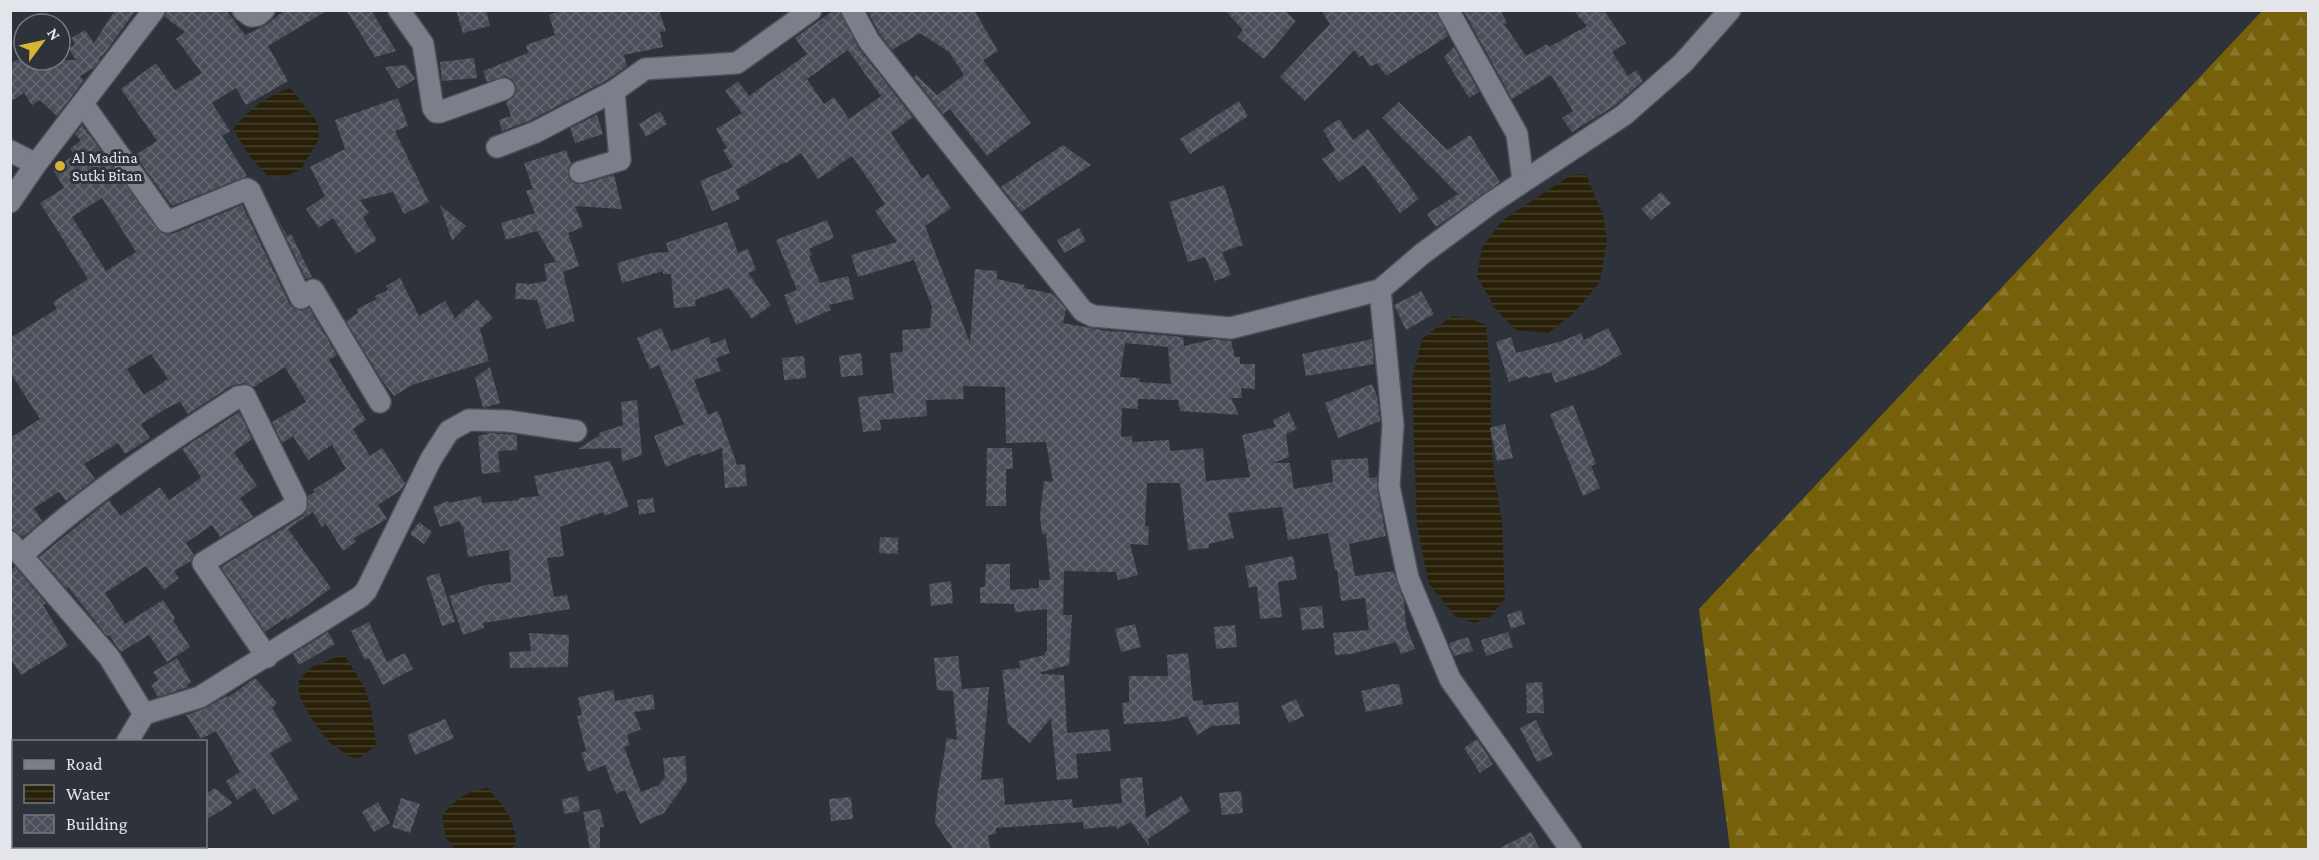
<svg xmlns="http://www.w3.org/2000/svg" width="2319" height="860" viewBox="0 0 2319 860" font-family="'Crimson Pro',serif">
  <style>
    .forest { fill: url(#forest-firs) }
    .water { fill: url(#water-rules) }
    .building { fill: url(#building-cross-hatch); fill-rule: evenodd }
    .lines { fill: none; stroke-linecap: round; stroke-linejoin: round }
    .minor-casing { stroke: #4c4f56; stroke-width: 24 }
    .minor { stroke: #7b7f89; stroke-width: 21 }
    .poi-dot { fill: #d8b434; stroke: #2e323b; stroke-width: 2 }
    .labels { text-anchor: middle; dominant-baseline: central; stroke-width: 6; stroke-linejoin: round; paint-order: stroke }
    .poi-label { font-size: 16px; fill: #e3e5eb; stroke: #2e323b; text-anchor: start }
  </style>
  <defs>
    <pattern id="forest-firs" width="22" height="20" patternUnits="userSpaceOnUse" patternTransform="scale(1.5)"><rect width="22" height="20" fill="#766009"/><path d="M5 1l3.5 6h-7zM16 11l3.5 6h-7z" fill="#89772d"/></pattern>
    <pattern id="water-rules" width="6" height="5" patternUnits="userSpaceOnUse" patternTransform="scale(1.5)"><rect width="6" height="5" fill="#282008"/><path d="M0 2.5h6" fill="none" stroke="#47402c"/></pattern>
    <pattern id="building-cross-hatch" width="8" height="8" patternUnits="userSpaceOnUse" patternTransform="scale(1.5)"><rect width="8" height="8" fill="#4b4e58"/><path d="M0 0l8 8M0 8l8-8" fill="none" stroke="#656770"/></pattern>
  </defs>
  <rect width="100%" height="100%" fill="#2e323b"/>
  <polygon class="forest" points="2262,11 2308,11 2308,849 1730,849 1699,609"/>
  <g class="water">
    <path d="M290,88L318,123L319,139L301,169L287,176L269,177L250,157L233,129C249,109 265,97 290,88Z"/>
    <polygon points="1586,174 1603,215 1607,240 1600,282 1573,314 1548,333 1516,330 1496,310 1477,276 1482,247 1503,220 1571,175"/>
    <polygon points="1452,316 1474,320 1486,325 1491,388 1491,435 1494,474 1502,521 1505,599 1490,617 1475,623 1455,616 1429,584 1417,527 1412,380 1422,339"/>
    <polygon points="344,654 365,689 371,708 376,745 360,758 350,757 328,741 311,718 299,695 299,680 312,667"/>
    <path d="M488,788C503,807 515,818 516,844L511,849H455L446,838L442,815C456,799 467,791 488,788Z"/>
  </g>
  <g class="building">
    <polygon points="115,10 136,10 104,54 99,58 100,60 95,67 80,76 84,80 57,116 40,100 32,105 24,93 10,102 10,64 17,60 76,60 69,49 75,44 71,38 85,30 94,43"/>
    <polygon points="167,10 226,10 245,35 266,25 285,10 328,10 268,46 288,81 246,105 236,88 212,103 230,131 222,136 247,176 172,206 135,155 157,141 121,89 156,63 175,90 202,73 176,39 185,32 165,17"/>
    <polygon points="346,10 371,10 396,51 375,57"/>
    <polygon points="456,10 486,10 490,26 463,33"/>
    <polygon points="562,10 659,10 666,31 660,32 663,47 624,55 627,66 607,80 531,120 502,131 499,120 511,116 506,102 514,97 516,85 512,79 506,76 487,82 483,71 528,53 526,45 555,35 549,15"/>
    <path d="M834,10H839L859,49L913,117L891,133L922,179L928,174L951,208L925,226L970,343L975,269L997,271V279L1025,285L1024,288L1053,294L1066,309L1063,323L1113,332V331L1183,337L1184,346L1214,339L1231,341L1235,357H1240V364H1255V389L1241,388L1242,398H1231L1239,415L1180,411L1178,400L1138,399V409L1122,408L1121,437L1132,436V442L1169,440L1170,451L1203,448L1206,481L1250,477L1242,435L1276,427L1273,420L1289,412L1297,429L1286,434L1289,457L1273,463H1290L1294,489L1333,482L1331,460L1368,458L1369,478L1377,477V489L1386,536L1349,544L1355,576L1393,571L1404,601L1406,626L1415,649L1401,654L1396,642L1351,654L1335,655L1333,633L1369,630L1365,598L1341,601L1337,570H1335L1328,533L1288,540L1282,507L1228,513L1234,538L1209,544V548L1188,550L1180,483H1147L1145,526H1149L1148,545L1130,544L1138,575L1118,580L1116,572L1064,571L1063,615H1072L1069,665L1041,672V674L1064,675L1067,733L1109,729L1111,751L1076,754L1078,778L1057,780L1051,718L1030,743L1008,724L1002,670L1020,668L1019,661L1045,655V652H1047V609L1015,612L1014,604L980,603V587H985L986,564H1010V590L1039,588V580H1050L1046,534H1042L1040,515L1044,481L1053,482L1046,442L1006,443L1005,387L963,386L964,399L926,400L927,416L880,420L881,430L863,432L858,397L894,393L890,353L903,352L902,330L930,328L932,307L914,260L858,277L851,255L897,242L875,211L885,204L852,156L818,179L801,153L786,163L785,162L736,190L740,199L712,211L700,181L733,167L723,150L727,148L716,129L742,113L725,91L738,81L749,96L807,54L795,38ZM848,50L881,96L849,119L834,97L824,104L807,79ZM1125,343L1168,347L1171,384L1139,382L1140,378L1120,377Z"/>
    <polygon points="867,10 974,10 998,51 983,60 1031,123 987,156 950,109 943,114 914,77 916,75 937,95 964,75 949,52 920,33 892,50 880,34"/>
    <polygon points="1225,10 1284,10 1296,21 1264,59 1237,37 1243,30"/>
    <polygon points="1321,10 1435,10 1448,36 1386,76 1377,63 1370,67 1363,55 1359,57 1354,50 1305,101 1280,77 1330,24"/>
    <polygon points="1463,10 1500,10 1507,23 1504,24 1526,56 1547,44 1549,47 1587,26 1573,10 1604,10 1626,43 1612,52 1628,76 1636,70 1643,81 1614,106 1572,132 1562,118 1573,111 1551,75 1512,99"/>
    <polygon points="1454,47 1479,92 1469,98 1444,57"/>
    <polygon points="474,58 477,78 442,81 440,62"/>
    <polygon points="406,65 415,79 398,89 385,67"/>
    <polygon points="398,98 408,126 395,131 429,202 404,214 393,192 360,200 369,213 363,218 377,240 356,254 333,218 319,228 306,209 325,196 310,167 345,149 335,120"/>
    <polygon points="1239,101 1248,116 1190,154 1180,139"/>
    <polygon points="1399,102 1447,150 1470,135 1500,182 1436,227 1427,214 1458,194 1382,118"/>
    <polygon points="660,111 667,124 646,137 639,124"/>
    <polygon points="597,115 603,134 575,143 570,128"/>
    <polygon points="1339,119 1353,140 1368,129 1419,199 1400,213 1364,165 1339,182 1322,159 1335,150 1323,130"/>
    <path d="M82,125L161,233L172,234L242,205L289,303L294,308L301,311L309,308L337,355L329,360L366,420L353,429L370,456L382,448L405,483L401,490L378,505L387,519L354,538L356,542L343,551L326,524L322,527L313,512L288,529L331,588L287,620L285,618L265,632L221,567L303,516L307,511L308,496L315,492L313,490L346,469L332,445L308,460L293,436L282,443L272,422L306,402L285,367L254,387L244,383L231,386L188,414L180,402L169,407L141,424L150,438L125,454L118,443L84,464L95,479L66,501L59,492L34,508L42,521L23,537L10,527V438L40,419L10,372V338L57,309L53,302L88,279L40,203L64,188L53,169L75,155L70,149L81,140L75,134ZM102,198L136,252L106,271L72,217ZM151,354L168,379L144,395L127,369Z"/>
    <polygon points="1063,145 1091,165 1021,212 1001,187"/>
    <polygon points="566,150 571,163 568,175 571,181 577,184 583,184 614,175 622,209 575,206 583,227 568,233 579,266 563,272 575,321 546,329 537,300 515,299 516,283 531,284 547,281 544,264 556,262 537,231 506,240 501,223 535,213 526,191 533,189 524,163"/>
    <polygon points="1224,185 1243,245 1222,252 1231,275 1215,281 1205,257 1188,262 1169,202"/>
    <polygon points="1661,192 1671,203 1651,220 1641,209"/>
    <polygon points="440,205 466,226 452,241"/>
    <polygon points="275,214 287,236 291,234 312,277 306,279"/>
    <polygon points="827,220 834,238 809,249 812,255 809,256 820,283 848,276 854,299 829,305 831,310 796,325 784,295 797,290 776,240"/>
    <polygon points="727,222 738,253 748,249 756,270 748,273 771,305 752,319 729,288 695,300 696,306 674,308 671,274 663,274 663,271 622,283 617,263 652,253 669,252 666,243"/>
    <polygon points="1079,228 1086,241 1064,253 1057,240"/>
    <polygon points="400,278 419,316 445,301 455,318 477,299 493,318 480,329 489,361 412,385 394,396 381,379 346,321 358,313 357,309 377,299 375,296 388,290 386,286"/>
    <polygon points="1421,291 1434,314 1406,330 1394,305"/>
    <polygon points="661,328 671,351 709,337 711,344 725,339 730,353 716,358 721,371 694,380 708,415 718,411 737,465 745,464 747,486 725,488 722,448 701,456 700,453 666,467 654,436 684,424 659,365 650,369 637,338"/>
    <polygon points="1608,328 1622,354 1596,369 1555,383 1551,372 1528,378 1527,376 1509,382 1496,342 1511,337 1516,353 1562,341 1581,333 1584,340"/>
    <polygon points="1372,339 1374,364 1306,376 1302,354"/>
    <polygon points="861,353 863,375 841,377 839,356"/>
    <polygon points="804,356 806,378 784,380 782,358"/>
    <polygon points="490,367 500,403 483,408 475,378"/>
    <polygon points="1372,384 1377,396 1380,421 1338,438 1325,403"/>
    <polygon points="637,400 642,455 622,462 621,448 578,449 600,435 599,433 623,425 621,402"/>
    <polygon points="1573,405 1596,464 1591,466 1600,488 1583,496 1550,414"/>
    <polygon points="239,412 252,439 234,452 257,486 240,498 253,517 220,537 212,525 186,543 194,555 191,561 174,571 179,578 164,590 146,566 105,593 125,624 163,600 175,618 173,620 190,647 167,662 149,635 121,652 109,635 107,636 68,587 67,589 39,557 109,500 120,516 160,487 169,500 198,480 201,477 182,449"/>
    <polygon points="1505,424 1513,458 1497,461 1490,428"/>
    <polygon points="490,433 517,435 517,450 498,451 500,472 482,474 478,436"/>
    <polygon points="987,448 1012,448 1013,469 1006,469 1006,506 986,506"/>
    <polygon points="610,461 629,506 605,516 603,512 560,527 564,556 547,558 554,597 567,595 570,609 483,623 484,628 463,635 449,596 485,585 511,582 509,550 468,557 463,526 461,526 460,521 440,527 433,507 448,501 449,503 481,496 482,503 519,500 519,498 539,496 534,476"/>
    <polygon points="653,498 655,512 639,515 637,500"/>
    <polygon points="419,522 432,532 424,544 410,534"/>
    <polygon points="880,537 898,538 898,554 879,553"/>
    <polygon points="1293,556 1297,579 1278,582 1282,617 1260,619 1257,586 1249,588 1245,566"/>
    <polygon points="15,567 46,603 43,605 68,646 21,675 10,658 10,570"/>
    <polygon points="439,573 455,622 442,626 426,577"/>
    <polygon points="951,581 953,603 931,606 929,584"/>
    <polygon points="1322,606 1324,628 1302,630 1300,608"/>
    <polygon points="1521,610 1525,624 1511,629 1507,615"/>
    <polygon points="369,622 387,662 405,653 413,669 383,685 369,658 365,660 351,631"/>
    <polygon points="1135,624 1141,647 1121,652 1115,629"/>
    <polygon points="1235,625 1237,647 1216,649 1214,627"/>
    <polygon points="328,632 335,644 299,665 293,654"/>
    <polygon points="1508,632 1513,647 1486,656 1481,640"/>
    <polygon points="529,633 569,635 568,667 510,668 509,652 531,651"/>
    <polygon points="1468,637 1473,651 1454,656 1449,643"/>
    <polygon points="1188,653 1193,701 1203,700 1203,705 1238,702 1240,724 1212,726 1197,735 1187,716 1168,721 1124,724 1122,703 1129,702 1129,676 1168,676 1167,655"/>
    <polygon points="958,656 962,689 989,687 981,780 1003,778 1005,805 1072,799 1073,808 1122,803 1120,779 1142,777 1146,818 1181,796 1190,811 1148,839 1149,846 1131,822 1117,829 1116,826 1084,829 1083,822 996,828 996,834 988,835 990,849 953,849 935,823 937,797 947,738 957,740 953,691 937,690 934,658"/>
    <polygon points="177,658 191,682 187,685 188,687 158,697 151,685 158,680 153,672"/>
    <polygon points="255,678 277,703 272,708 292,740 270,753 299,799 273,815 255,788 237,800 226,781 240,772 216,731 201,739 186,715 206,708 226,696 227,698"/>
    <polygon points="1542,682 1544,713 1527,713 1526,683"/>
    <polygon points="1393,684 1399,684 1403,704 1366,712 1361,691"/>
    <polygon points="613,690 615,701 653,694 655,709 634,712 641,729 627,735 630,745 624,747 641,792 659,785 665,777 663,758 685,756 687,781 664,813 640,824 625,790 616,794 605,765 588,772 581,753 586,751 577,716 582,715 578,697"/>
    <polygon points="1296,699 1304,716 1289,723 1281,706"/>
    <polygon points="445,719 454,738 415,755 407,735"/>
    <polygon points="1536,720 1553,755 1537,762 1520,728"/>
    <polygon points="1477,739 1493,764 1480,773 1464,748"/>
    <polygon points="215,788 233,803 206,820 206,794"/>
    <polygon points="1241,791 1243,813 1222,815 1219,793"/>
    <polygon points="578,796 580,811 564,814 562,799"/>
    <polygon points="851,797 853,819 831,821 829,799"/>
    <polygon points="401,798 420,804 410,833 392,827"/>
    <polygon points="378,802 390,823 374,832 362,812"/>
    <polygon points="600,809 604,827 600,827 600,849 590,849 583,812"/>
    <polygon points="1531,832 1540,849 1498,849"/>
  </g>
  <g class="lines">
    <g class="minor-casing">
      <g id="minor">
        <polyline points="243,10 251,16 258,15 264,10"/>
        <polyline points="399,10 423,44 433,108 436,112 440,112 504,89"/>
        <polyline points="852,10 869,41 1083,311 1093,316 1231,328 1380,290"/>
        <polyline points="1448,10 1517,134 1523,181"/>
        <polyline points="83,104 167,222 247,189 250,191 301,298 313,290 380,402"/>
        <polyline points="497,147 536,132 614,91"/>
        <polyline points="10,151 36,164"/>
        <polyline points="580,172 620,160 614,91 645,69 737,63 811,10"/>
        <polyline points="10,202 36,164 154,10"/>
        <polyline points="10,542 109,657 144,714 127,742"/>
        <path d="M22,555C88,495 163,445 238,397L245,396L296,499V505L203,563L267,657"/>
        <polyline points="144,714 200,697 360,597 366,591 431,459 449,431 469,420 508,421 576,431"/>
        <polyline points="21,846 26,850"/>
        <polyline points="59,850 61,846"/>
        <polyline points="1571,850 1450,679 1408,578 1389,486 1393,425 1380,290 1422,254 1491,203 1624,115 1683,63 1730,10"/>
      </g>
    </g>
    <use href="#minor" class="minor"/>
  </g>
  <circle class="poi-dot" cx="60" cy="166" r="6"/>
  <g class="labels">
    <g class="poi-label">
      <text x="72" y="157">Al Madina<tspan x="72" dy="18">Sutki Bitan</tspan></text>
    </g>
  </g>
  <rect width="2319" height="860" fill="none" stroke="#e3e5eb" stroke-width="24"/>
  <rect x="12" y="740" width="195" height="108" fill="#2e323b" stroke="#767a81" stroke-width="1.5"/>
  <rect x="24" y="760" width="30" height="9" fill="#7b7f89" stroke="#767a81" stroke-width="1.5"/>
  <text x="66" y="770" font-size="18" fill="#e3e5eb">Road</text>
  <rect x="24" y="785" width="30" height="18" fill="url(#water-rules)" stroke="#767a81" stroke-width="1.5"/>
  <text x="66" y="800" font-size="18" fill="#e3e5eb">Water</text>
  <rect x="24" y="815" width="30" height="18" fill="url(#building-cross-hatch)" stroke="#767a81" stroke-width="1.5"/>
  <text x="66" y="830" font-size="18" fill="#e3e5eb">Building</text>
  <g transform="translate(42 42) rotate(57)"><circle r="28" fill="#2e323b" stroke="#767a81" stroke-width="1.5"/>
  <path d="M0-4.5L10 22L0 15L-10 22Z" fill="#d8b434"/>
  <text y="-9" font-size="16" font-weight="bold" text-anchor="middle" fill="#e3e5eb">N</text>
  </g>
</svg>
